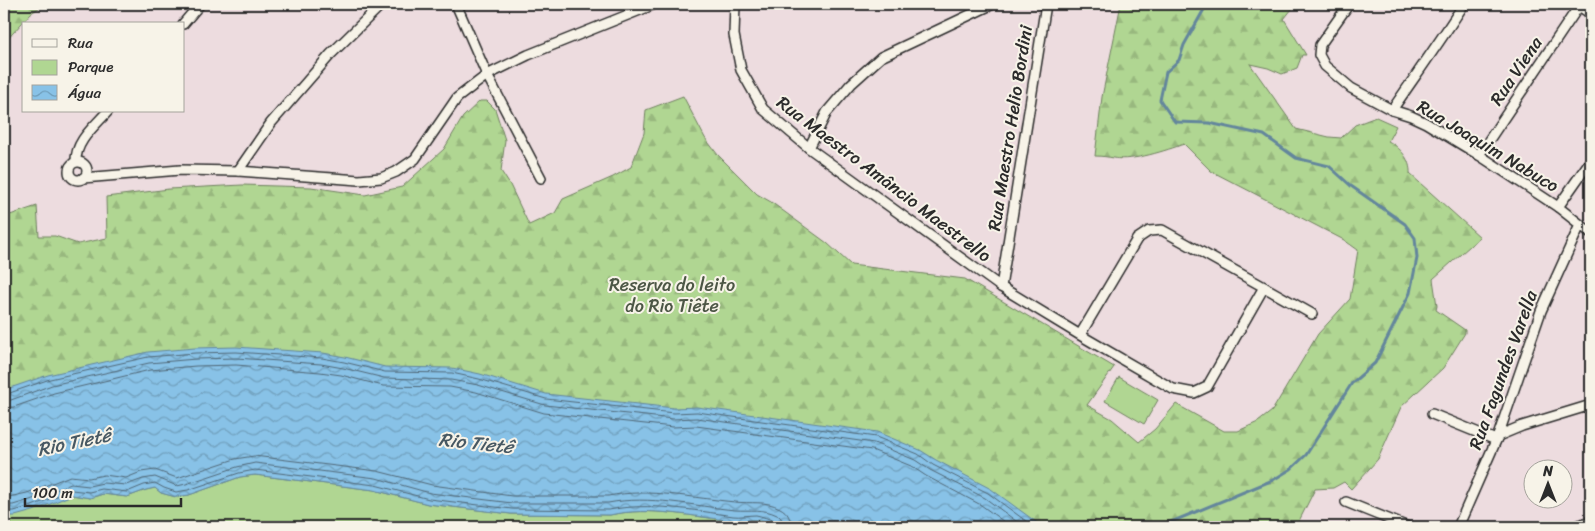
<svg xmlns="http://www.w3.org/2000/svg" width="1595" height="531" viewBox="0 0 1595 531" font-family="Sriracha,sans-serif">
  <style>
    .forest { fill: url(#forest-firs); stroke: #6e805e }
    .green { fill: #b0d692; stroke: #6e805e }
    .water { fill: url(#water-waves); stroke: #63869c }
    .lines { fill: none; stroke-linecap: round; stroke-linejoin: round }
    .shore { stroke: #506776; stroke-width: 1 }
    .stream { stroke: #63869c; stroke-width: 3 }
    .street-casing { stroke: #2b2b2b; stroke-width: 12 }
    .street { stroke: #f7f3e8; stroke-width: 9 }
    .labels { text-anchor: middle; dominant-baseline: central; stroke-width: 4; stroke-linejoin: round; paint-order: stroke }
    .street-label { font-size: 18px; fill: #2b2b2b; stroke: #f7f3e8 }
    .park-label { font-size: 18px; fill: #4c5645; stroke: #f7f3e8 }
    .water-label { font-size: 19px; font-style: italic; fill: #475863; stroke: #f7f3e8 }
  </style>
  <defs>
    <pattern id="forest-firs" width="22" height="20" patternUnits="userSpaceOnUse" patternTransform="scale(1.25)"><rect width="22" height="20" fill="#b0d692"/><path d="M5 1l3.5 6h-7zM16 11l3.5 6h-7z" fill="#98b87e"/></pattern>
    <pattern id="water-waves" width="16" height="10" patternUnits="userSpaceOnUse" patternTransform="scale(1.25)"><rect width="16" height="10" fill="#88c2e7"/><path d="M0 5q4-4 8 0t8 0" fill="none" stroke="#6f9ebb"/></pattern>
  </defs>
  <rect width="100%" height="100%" fill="#eddcdf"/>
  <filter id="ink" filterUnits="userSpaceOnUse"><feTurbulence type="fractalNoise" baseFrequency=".02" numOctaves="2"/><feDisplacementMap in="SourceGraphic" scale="10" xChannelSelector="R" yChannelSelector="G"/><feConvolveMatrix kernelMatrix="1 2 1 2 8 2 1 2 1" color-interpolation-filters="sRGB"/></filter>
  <g filter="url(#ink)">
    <g class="forest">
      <polygon points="4,4 45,4 31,13 4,43"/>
      <path d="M1121,4H1296L1284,19L1306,55H1302L1297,68L1282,74L1268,68L1250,64L1296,129L1329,137L1341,138L1355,125L1376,117L1396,126L1388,141C1400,147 1411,160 1410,174L1480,237L1433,279L1437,306L1436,310L1465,330V333L1443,368L1401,407L1378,459L1351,489L1344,482L1333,488L1315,489L1296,527H1014L4,408V217L37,206L39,236H55L78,244L107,238L106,197L169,189L242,185L311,187L365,195L402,187L444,149L463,117L480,101H487L495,109L505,140L501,171L510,185L529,225L555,213L563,199L613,177L631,167L644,133L646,110L683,96L705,138L718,155L757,194L771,202L827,243L851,265L965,279L1114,367L1087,405L1112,419L1139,442L1155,429L1176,404L1224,431H1238L1258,422L1272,411L1318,334L1350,299L1358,250L1344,240L1211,171L1184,144C1167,150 1132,162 1114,158C1108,157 1102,156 1095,156L1102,97Z"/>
    </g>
    <g class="green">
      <polygon points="1119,377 1158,400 1144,424 1105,401"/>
      <path d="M255,475L374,490L428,504L511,514L610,515C650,506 694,517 734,521C742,522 750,519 757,520C765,521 772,525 780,527H4V516L72,495L90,498L103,494L127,497L146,490L155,488L161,493L176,497L189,495L240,477Z"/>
    </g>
    <path class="water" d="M236,347L323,353L345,357L385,367L452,368L480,374L546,394L674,408L697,407L877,432L920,450L936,460L991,489L1043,527H780C772,525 765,521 757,520C750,519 742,522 734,521C694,517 650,506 610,515L511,514L428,504L374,490L255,475L240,477L189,495L176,497L161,493L155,488L146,490L127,497L103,494L90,498L72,495L33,511L15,516H4V390L48,375L148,352L195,348Z"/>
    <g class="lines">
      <g class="shore">
        <polyline points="4,395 50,379 148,357 195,353 236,352 322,358 344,362 385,372 452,373 479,379 546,399 674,413 697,412 876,437 918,454 933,465 988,493 1034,527"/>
        <polyline points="4,401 11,400 52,385 149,363 196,359 236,358 321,364 343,368 384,378 451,380 478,385 545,405 673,419 697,418 874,443 915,460 930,470 985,498 1024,527"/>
        <polyline points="4,408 14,407 54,393 150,370 196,366 236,365 320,372 341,375 383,386 450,387 476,392 544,413 673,427 696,426 872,450 911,466 926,476 981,505 1011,527"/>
        <path d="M4,498L27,493L70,476L89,478L104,475L126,478L141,472L155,470L177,478L235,459L254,456L377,471L432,485L512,496H608C649,488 693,498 735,502C751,504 765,500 780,508C788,512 791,519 791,527"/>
        <path d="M4,505H13L30,500L71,484L89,486L103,483L126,485L143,479L155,477L177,486L186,484L237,467L255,463L376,478L430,493L512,503H608C650,495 693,506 735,510C750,511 763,508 777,515C782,517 783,522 784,527"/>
        <path d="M4,511H14L32,506L72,490L89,492L102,489L127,492L144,485L155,483L164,488L176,492L188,490L239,473L255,470L375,485L429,499L512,509L609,510C648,502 694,510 733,516C740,517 748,515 756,515C762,516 769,519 775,521L777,527"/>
      </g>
      <polyline class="stream" points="1159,527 1273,480 1291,469 1306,455 1352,383 1375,363 1410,293 1417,258 1415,238 1405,224 1351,186 1329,166 1296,158 1264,135 1209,123 1175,122 1160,100 1166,72 1179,60 1184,45 1207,4"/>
      <g class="street-casing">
        <g id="street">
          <polyline points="456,4 487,75 541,178"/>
          <polyline points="735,4 734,35 741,70 763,109 809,148 1001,287 1080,335 1173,389 1194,393 1207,387 1264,287 1162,230 1149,231 1137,239 1080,335"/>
          <polyline points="1349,4 1320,45 1319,55 1325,66 1351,88 1392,110 1411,116 1426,123 1479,155 1558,207 1591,233"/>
          <polyline points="1576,4 1591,14"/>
          <polyline points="183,24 200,4"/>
          <path d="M1392,110C1416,75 1441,40 1464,4"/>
          <polyline points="809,148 827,112 851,84 881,57 993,4"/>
          <polyline points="1479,155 1579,6"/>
          <path d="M76,162C75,141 95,126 108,111"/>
          <circle cx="78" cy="171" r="9"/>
          <polyline points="238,171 271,123 331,54 382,4"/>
          <polyline points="83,178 180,170 238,171 359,180 381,178 396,172 415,159 457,98 487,75 528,55 655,4"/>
          <polyline points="1558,207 1591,160"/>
          <polyline points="1001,287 1046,4"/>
          <polyline points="1264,287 1312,314"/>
          <polyline points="1432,414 1496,440"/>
          <polyline points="1498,436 1522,426 1591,405"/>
          <polyline points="1346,502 1408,527"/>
          <polyline points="1458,527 1498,436 1541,311 1580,225"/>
          <polyline points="1573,527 1591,521"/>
        </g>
      </g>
      <use href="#street" class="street"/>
    </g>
  </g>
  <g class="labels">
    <g class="street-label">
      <text transform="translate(1516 71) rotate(-56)">Rua Viena</text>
      <text transform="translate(1010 128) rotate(-81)">Rua Maestro Helio Bordini</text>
      <text transform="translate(1488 146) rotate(31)">Rua Joaquim Nabuco</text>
      <text transform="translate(884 179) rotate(37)">Rua Maestro Amâncio Maestrello</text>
      <text transform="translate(1503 370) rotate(-70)">Rua Fagundes Varella</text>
    </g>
    <g class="park-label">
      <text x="672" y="285">Reserva do leito<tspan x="672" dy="21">do Rio Tiête</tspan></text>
    </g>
    <g class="water-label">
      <text transform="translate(74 442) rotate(-12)">Rio Tietê</text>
      <text transform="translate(476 443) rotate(6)">Rio Tietê</text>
    </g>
  </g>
  <rect width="1595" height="531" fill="none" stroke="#f7f3e8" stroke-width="20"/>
  <rect x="10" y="10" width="1575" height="511" fill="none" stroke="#2b2b2b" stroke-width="2" filter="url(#ink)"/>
  <rect x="22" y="22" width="162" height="90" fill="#f7f3e8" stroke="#a5a39c"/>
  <rect x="32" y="39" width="25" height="8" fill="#f7f3e8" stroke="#a5a39c"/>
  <text x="68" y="48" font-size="15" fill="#2b2b2b">Rua</text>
  <rect x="32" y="60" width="25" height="15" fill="#b0d692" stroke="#a5a39c"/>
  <text x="68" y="72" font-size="15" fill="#2b2b2b">Parque</text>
  <rect x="32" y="85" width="25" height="15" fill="url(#water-waves)" stroke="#a5a39c"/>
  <text x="68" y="98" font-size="15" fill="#2b2b2b">Água</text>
  <g transform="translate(1548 484)"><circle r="24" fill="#f7f3e8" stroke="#a5a39c"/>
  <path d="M0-4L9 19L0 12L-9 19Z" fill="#2b2b2b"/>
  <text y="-8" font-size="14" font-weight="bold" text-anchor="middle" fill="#2b2b2b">N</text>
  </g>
  <path d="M25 498v8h156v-8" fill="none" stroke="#2b2b2b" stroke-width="2.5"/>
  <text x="32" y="498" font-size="15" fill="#2b2b2b" stroke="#f7f3e8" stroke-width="4" paint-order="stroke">100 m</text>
</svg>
